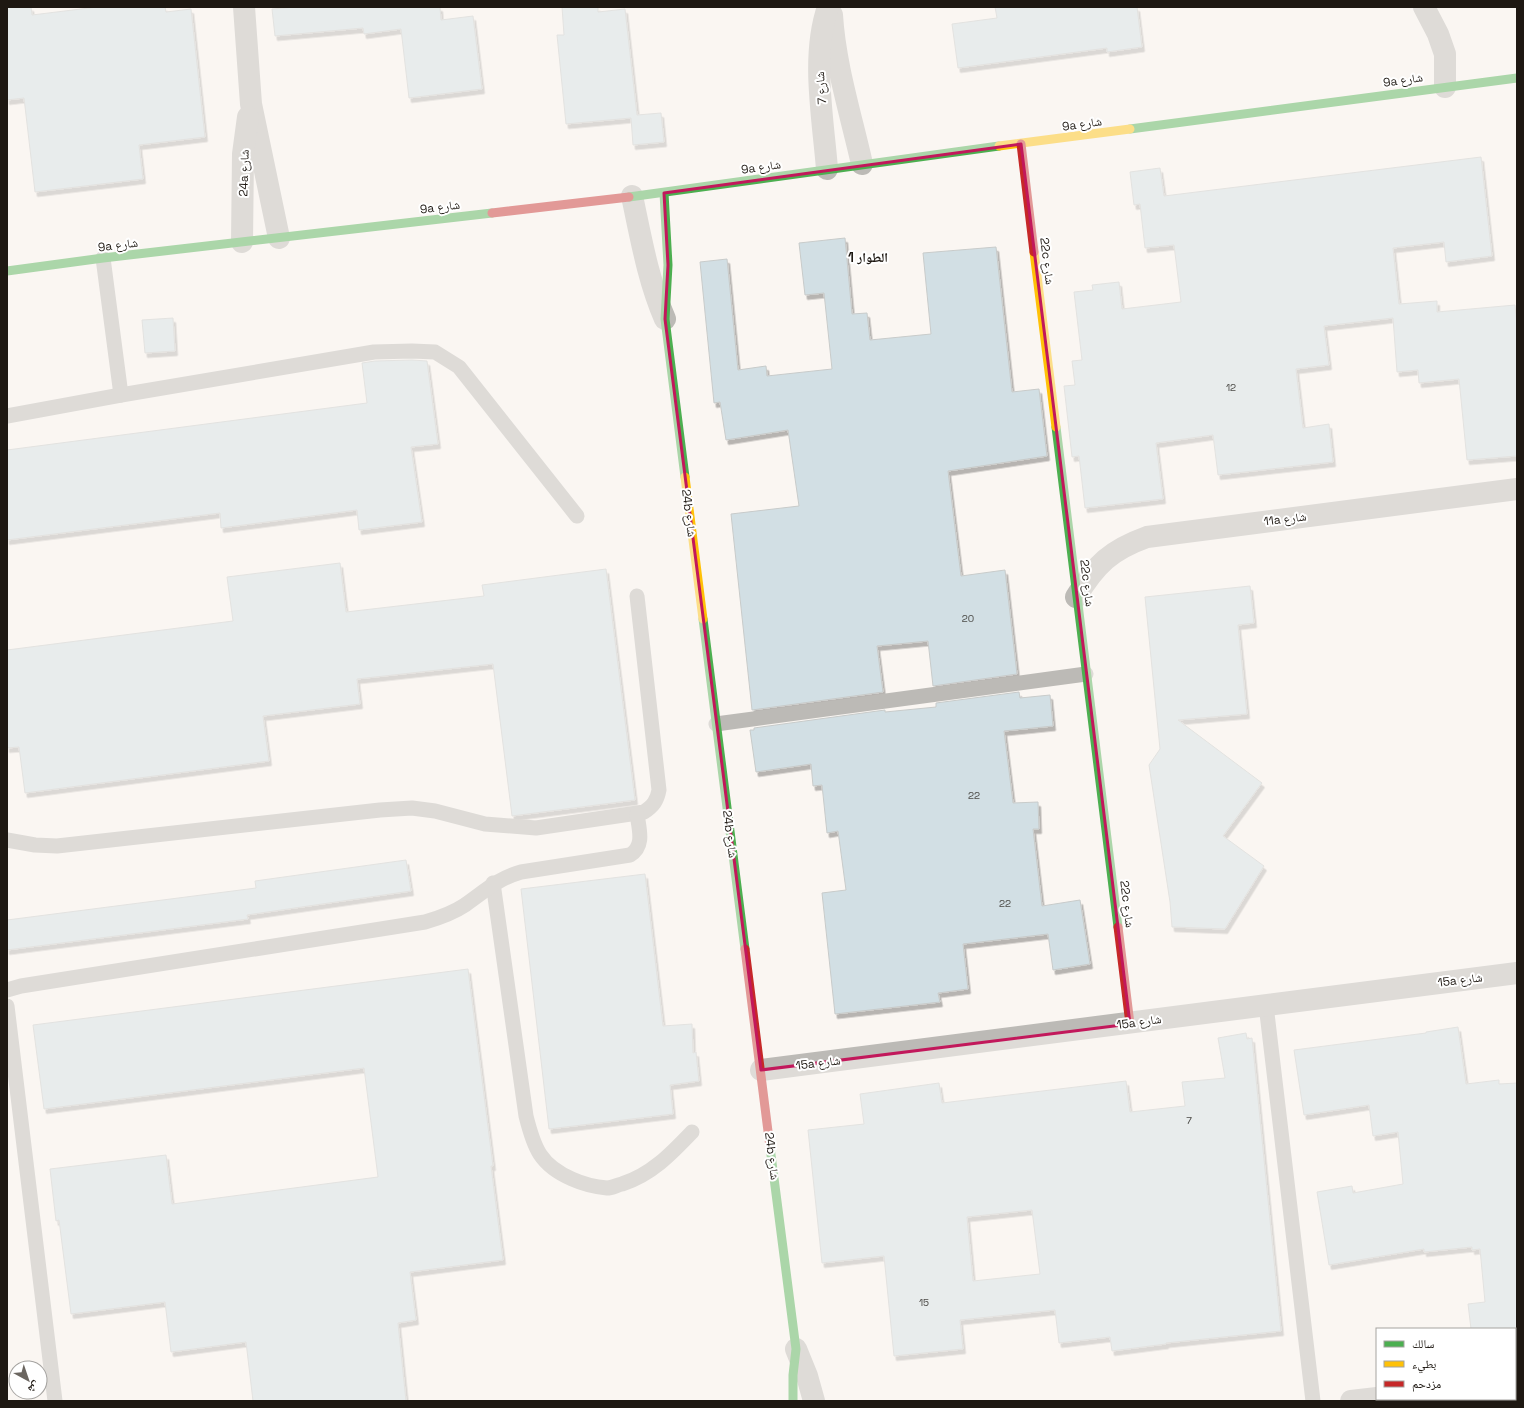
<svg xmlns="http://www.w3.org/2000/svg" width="1524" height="1408" viewBox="0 0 1524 1408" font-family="'Space Grotesk','Noto Naskh Arabic',sans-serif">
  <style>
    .building { fill: #d2dfe4; stroke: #c8cbca; fill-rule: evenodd; filter: url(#shadow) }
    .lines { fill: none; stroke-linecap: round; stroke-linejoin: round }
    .lane { stroke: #bcbab6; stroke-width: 15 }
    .street { stroke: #bcbab6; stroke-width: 22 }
    .fast { stroke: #4caf50; stroke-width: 9 }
    .slow { stroke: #ffc107; stroke-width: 9 }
    .jam { stroke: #c62828; stroke-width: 9 }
    .marked { fill: none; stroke: #c2185b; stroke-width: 3; stroke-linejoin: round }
    .labels { text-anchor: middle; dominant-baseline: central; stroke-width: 4; stroke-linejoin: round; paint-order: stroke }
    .number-label { font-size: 10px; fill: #4b4a46 }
    .street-label { font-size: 12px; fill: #1e1812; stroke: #fff }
    .neighbourhood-label { font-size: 13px; font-weight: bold; fill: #1e1812; stroke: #fff }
  </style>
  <defs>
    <filter id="shadow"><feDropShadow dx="2.5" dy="4.5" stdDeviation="0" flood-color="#0004"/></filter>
  </defs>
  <rect width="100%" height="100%" fill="#faf6f2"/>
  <g class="building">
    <polygon points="7,7 31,7 32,15 97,7 165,7 166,12 191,9 205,137 139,145 143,179 35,192 24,98 7,100"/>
    <polygon points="295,7 440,7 441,20 473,16 482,89 409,98 401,29 364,34 363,28 275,36 272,9"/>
    <polygon points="562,7 598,7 598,12 625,9 637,115 661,113 664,142 633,145 631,118 566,124 557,35 564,35"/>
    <polygon points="995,7 1137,7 1142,47 1107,52 1107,48 958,68 952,24 997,18"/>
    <polygon points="1481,157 1492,256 1446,262 1444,242 1393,248 1399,304 1437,301 1437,312 1515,305 1517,325 1517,456 1467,460 1459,379 1419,383 1418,370 1397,372 1393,318 1324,326 1329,365 1296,369 1303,428 1329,424 1333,462 1218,475 1213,435 1156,443 1163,499 1085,508 1079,456 1072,457 1064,386 1075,385 1072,361 1082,360 1074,292 1093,290 1092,285 1119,282 1122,309 1181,302 1174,245 1145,248 1140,204 1134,205 1130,172 1160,168 1164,196"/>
    <polygon points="845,238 852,314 867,313 870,340 931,334 923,253 996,247 1012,392 1039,389 1047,456 948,471 961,576 1005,570 1017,674 933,686 928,641 877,646 883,692 752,710 731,514 799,506 788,430 726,440 720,402 714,403 700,262 727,259 738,370 766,366 767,376 832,369 824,293 805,295 799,243"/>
    <polygon points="173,318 175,351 145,353 142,320"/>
    <polygon points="412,360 427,361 438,444 411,447 422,522 359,530 357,510 221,528 220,513 7,540 7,450 367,403 362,363 375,361"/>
    <polygon points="340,563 346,612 484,596 482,585 606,569 635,800 512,816 493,664 357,679 360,704 263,716 269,761 25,793 19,747 7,748 7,650 233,621 227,577"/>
    <polygon points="1250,586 1254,623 1238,625 1247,714 1178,720 1262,783 1223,836 1264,866 1225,929 1172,927 1170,902 1149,765 1160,749 1145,597"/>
    <polygon points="1019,692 1020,698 1050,695 1053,726 1004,731 1013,803 1038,802 1039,829 1033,829 1042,906 1080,900 1090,964 1053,970 1048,934 963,944 968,989 938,993 940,1002 835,1014 822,893 846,890 838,831 827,833 822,785 813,786 811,764 756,772 750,730 754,730 754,728 885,710 885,712 936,707 936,703"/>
    <polygon points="406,860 411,891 247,915 248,919 7,950 7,920 256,888 255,881"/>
    <polygon points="645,874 663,1026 692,1024 693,1053 696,1052 699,1081 670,1085 673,1114 549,1129 521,889"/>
    <polygon points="468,969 493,1166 491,1166 503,1260 410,1272 416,1320 398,1323 406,1401 253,1401 246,1342 171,1352 165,1302 71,1314 59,1220 56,1221 50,1169 166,1155 172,1204 378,1177 364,1068 44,1109 33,1025"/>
    <polygon points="1458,1027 1466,1084 1499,1080 1499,1084 1517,1083 1517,1329 1471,1329 1468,1304 1485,1302 1480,1249 1472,1250 1472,1247 1424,1252 1424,1249 1329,1265 1317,1192 1352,1186 1353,1193 1403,1184 1398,1132 1373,1136 1369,1105 1304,1115 1294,1050 1426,1033 1426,1032"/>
    <path d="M1246,1033L1247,1039L1252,1038L1281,1331L1166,1343V1344L1112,1351L1110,1337L1059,1343L1055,1310L960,1320L963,1349L894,1356L884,1256L822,1263L808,1130L864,1124L860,1094L939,1083L942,1103L1126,1081L1130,1112L1185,1106L1182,1082L1225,1078L1218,1038ZM1032,1210L1040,1274L973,1281L967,1217Z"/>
  </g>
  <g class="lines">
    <g class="lane">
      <polyline points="103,258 121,395"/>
      <polyline points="7,416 121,395 374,352 412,351 435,352 459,367 577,516"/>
      <polyline points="716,724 1086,674"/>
      <path d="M7,840L35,845L57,846L380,810L412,808L435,811L485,824L536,828L644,812C653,806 657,801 659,790L637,596"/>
      <path d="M493,883L526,1116C534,1148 540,1165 572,1179C583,1184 595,1187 607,1188C612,1188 617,1185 622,1184C651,1175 671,1154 692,1132"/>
      <path d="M7,990L21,986L425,922C439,918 453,913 465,905C485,891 497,879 521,872L630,855C645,846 639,829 637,814"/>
      <polyline points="1266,1005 1313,1401"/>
      <polyline points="7,1006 55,1401"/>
    </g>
    <g class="street">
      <polyline points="244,7 251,104 279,238"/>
      <polyline points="1424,7 1438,34 1445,54 1445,87"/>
      <path d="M832,15C835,65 851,115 862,164"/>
      <path d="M827,169C823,118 811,56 828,7"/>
      <path d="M632,196C641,238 648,280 665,319"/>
      <polyline points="242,242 243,154 248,117"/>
      <path d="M1076,597C1096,564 1111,550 1147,537L1517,489"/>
      <polyline points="761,1070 1517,973"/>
      <polyline points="796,1349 807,1376 814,1401"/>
      <polyline points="1515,1379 1517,1379"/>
      <polyline points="1351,1401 1377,1398"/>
    </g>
    <g class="fast">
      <polyline points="1130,129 1517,78"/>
      <polyline points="664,193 668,265 665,319 685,477"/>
      <polyline points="629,197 999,146"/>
      <polyline points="7,271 103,258 492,213"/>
      <polyline points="1056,427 1118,927"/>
      <polyline points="703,619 745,949"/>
      <polyline points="770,1147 796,1349 793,1375 793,1401"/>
    </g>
    <g class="slow">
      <polyline points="999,146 1130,129"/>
      <polyline points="1034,252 1056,427"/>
      <polyline points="685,477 703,619"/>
    </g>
    <g class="jam">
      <polyline points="1021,144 1034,252"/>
      <polyline points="492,213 629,197"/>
      <polyline points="1118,927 1130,1024"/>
      <polyline points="745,949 770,1147"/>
    </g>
  </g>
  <path d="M0 0H1524V1408H0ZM1021,144L1130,1024L761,1070L665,319L668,265L664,193Z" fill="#faf6f2" fill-opacity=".55" fill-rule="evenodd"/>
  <path class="marked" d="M1021,144L1130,1024L761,1070L665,319L668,265L664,193Z"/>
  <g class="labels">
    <g class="number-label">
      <text x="1231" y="387">12</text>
      <text x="968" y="618">20</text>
      <text x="974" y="795">22</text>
      <text x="1005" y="903">22</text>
      <text x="1189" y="1120">7</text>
      <text x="924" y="1302">15</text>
    </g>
    <g class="street-label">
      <text transform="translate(1403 80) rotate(-8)">9a شارع</text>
      <text transform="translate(821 88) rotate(-94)">شارع 7</text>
      <text transform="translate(1082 124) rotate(-8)">9a شارع</text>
      <text transform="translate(761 167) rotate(-8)">9a شارع</text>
      <text transform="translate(244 173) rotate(-88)">24a شارع</text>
      <text transform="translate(440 207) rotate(-7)">9a شارع</text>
      <text transform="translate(118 245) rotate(-7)">9a شارع</text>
      <text transform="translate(1047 261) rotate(83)">22c شارع</text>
      <text transform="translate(689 513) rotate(83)">24b شارع</text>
      <text transform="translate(1285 519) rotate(-7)">11a شارع</text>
      <text transform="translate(1087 583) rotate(83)">22c شارع</text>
      <text transform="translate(730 834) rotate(83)">24b شارع</text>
      <text transform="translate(1127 904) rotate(83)">22c شارع</text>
      <text transform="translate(1460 980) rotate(-7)">15a شارع</text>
      <text transform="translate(1139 1022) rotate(-8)">15a شارع</text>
      <text transform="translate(818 1063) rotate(-7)">15a شارع</text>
      <text transform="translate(772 1156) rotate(83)">24b شارع</text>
    </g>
    <g class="neighbourhood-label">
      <text x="868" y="257">الطوار 1</text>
    </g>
  </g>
  <rect width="1524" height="1408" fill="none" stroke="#1e1812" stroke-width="16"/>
  <rect x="1376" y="1328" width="140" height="72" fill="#ffffff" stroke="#a5a3a0"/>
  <rect x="1384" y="1341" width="20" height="6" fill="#4caf50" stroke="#a5a3a0"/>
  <text x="1412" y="1348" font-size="12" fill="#1e1812">سالك</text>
  <rect x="1384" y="1361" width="20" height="6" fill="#ffc107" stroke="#a5a3a0"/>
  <text x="1412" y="1368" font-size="12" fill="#1e1812">بطيء</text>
  <rect x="1384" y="1381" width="20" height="6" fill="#c62828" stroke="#a5a3a0"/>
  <text x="1412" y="1388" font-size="12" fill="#1e1812">مزدحم</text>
  <g transform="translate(28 1380) rotate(140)"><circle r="19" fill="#ffffff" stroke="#a5a3a0"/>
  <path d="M0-3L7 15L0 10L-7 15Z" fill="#6b6660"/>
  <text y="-6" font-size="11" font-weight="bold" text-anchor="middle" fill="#1e1812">ش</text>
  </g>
</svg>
